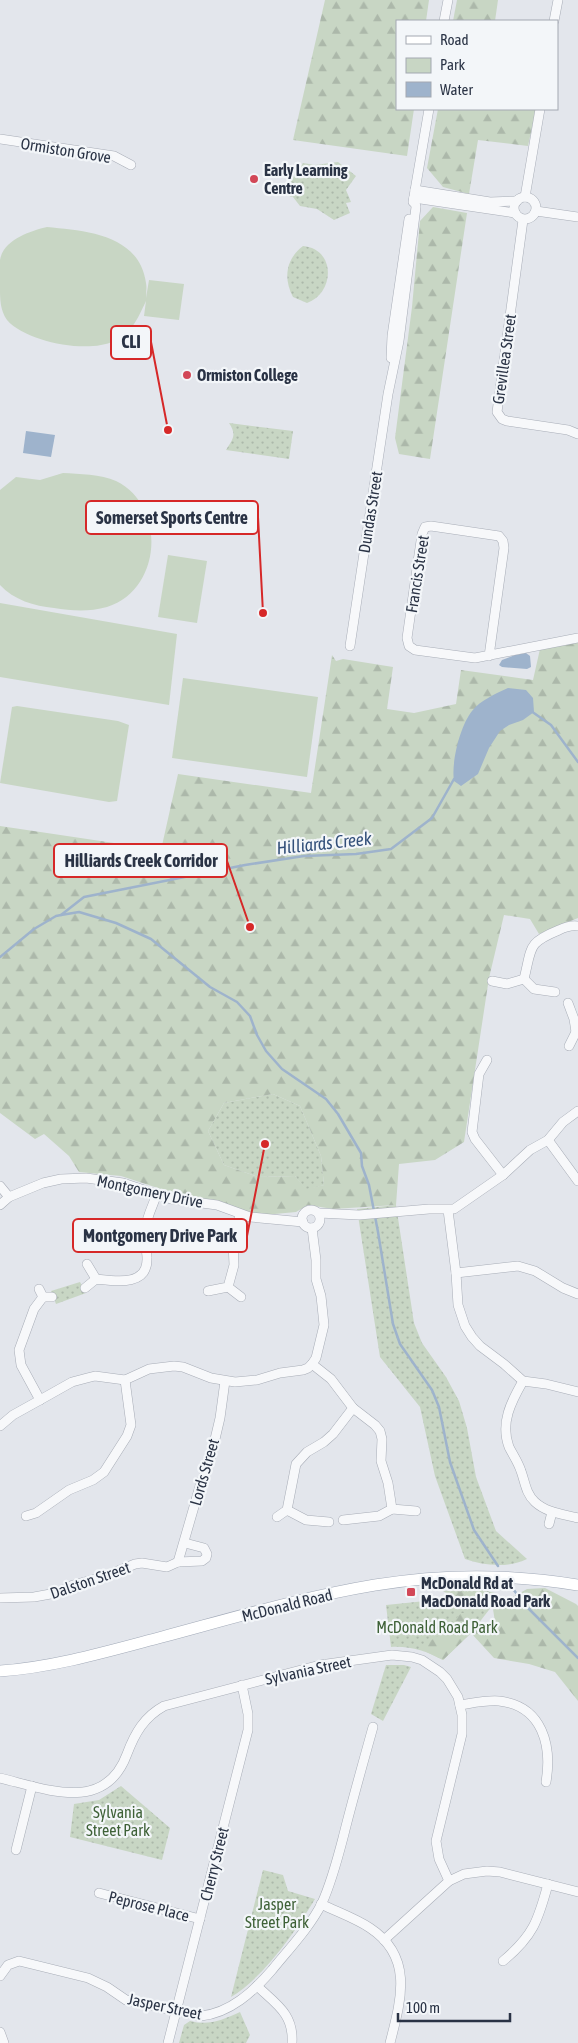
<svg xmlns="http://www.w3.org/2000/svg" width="578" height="2043" viewBox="0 0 578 2043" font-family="'Asap Condensed',sans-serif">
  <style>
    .green { fill: url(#green-dots) }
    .forest { fill: url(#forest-firs); fill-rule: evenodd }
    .pitch { fill: #c8d6c4 }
    .water { fill: #9eb3cc }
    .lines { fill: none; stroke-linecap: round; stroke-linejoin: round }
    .stream { stroke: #9eb3cc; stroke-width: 2.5 }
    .minor-casing { stroke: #a8adb7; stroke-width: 10 }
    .major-casing { stroke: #a2aab8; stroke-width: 12 }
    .minor { stroke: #f7f8fa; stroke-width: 9 }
    .major { stroke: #fff; stroke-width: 11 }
    .poi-dot { fill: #d24757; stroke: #f3f6f9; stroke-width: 2 }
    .labels { text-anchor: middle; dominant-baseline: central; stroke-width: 4.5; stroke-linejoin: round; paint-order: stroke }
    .street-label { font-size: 16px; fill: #2a3345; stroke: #f3f6f9 }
    .poi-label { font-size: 16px; font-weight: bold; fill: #2a3345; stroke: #f3f6f9; text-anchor: start }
    .park-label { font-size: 16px; fill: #3e6137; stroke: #f3f6f9 }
    .water-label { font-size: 18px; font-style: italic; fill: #33507a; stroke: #f3f6f9 }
    .leader { fill: none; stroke: #d62828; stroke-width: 2 }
    .callout-dot { fill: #d62828; stroke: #f3f6f9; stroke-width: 2 }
    .callout { fill: #f3f6f9; stroke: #d62828; stroke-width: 2 }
    .callout-label { font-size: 18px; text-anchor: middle; font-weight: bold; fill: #2a3345 }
  </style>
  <defs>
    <pattern id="green-dots" width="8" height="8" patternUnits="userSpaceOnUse" patternTransform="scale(1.25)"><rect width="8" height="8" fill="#c8d6c4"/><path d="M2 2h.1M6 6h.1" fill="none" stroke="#acb8aa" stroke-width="1.8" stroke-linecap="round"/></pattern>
    <pattern id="forest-firs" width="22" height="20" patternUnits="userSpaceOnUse" patternTransform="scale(1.25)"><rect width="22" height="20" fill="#c8d6c4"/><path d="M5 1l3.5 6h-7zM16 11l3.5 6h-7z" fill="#acb8aa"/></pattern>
  </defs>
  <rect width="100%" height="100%" fill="#e3e6ec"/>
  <g class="green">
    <polygon points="338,162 356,176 346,190 351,202 346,203 350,213 334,220 317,209 300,206 293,197 279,194 294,170 300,168 303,163 315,165"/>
    <path d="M303,246C336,249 335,293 307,303L293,297C283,278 286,259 303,246Z"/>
    <path d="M229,423L293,431L289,459L226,450C233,439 237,435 229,423Z"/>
    <polygon points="273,1094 300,1106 321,1156 324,1185 306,1190 295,1176 258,1177 224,1165 208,1131 224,1103"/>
    <path d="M396,1205L414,1323L422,1343L446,1377L459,1401L467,1428L476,1477L496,1531L527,1559C508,1568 485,1566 465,1559L435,1476L420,1407L380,1357L357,1209Z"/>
    <polygon points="80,1282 86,1293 56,1304 51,1291"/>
    <path d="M465,1597H499L471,1633L443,1660C426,1651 411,1646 391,1647L386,1605Z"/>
    <polygon points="386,1665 404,1665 411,1667 383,1721 371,1714"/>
    <polygon points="121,1786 170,1828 162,1860 70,1837 74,1804 99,1800"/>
    <path d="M263,1870L283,1875L288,1891L315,1899C295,1932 264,1977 231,1997Z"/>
    <path d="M240,2012L250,2035L246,2043H179L184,2025L190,2021C209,2026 222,2020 240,2012Z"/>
  </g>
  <g class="forest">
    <polygon points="325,0 429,0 426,21 397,21 397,109 414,109 407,156 293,140"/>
    <polygon points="457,0 498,0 495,21 453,21"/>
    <polygon points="438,109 536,109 528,146 478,140 469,194 443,187 427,168"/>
    <polygon points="433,207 467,213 430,459 399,454 395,438 412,307 420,221"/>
    <path d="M578,642V918L539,934L530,919L504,915L489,978L464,1142L435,1160L399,1164L396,1205L333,1209L308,1205L296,1212L264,1215L242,1210L225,1203L167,1191L121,1176L79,1172L69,1156L44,1134L35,1139L0,1113V826L161,850L178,774L311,793L332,655L336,661L343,659L393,667L387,709L414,713L456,704L461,670L533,680L540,649ZM273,1094L300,1106L321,1156L324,1185L306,1189L295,1176L258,1177L224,1165L208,1131L224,1103Z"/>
    <polygon points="545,1588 576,1604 578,1606 578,1701 555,1672 529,1664 494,1658 471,1633 443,1660 422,1650 425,1644 443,1633 461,1613 467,1613 474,1622 480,1623 483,1627 495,1622 493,1609 484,1604 460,1601 443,1591 478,1589 496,1593 499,1597 511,1598 527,1589"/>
  </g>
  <g class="pitch">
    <path d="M47,227C86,231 139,234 146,283C147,288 146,293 146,298L149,280L184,284L179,320L144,316L146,301C138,318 132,333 114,341C88,354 26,342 7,320C0,310 0,299 0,287C0,279 0,269 0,260C3,240 30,231 47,227Z"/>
    <path d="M63,473C79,474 101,474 116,481C167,506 162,590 107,607C89,612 72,611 54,608C34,606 14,600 0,585V490L16,477L40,480Z"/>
    <polygon points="168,555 207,561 197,623 158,617"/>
    <polygon points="0,603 177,634 169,705 0,677"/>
    <polygon points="183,678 318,697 307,777 172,758"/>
    <polygon points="17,706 118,721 129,725 117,801 109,802 0,783 12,707"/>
  </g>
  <g class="water">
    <polygon points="26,431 55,435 51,457 23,453"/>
    <polygon points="526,653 530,656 531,667 527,669 502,667 499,665 502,660 515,655"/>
    <path d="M508,688L526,690L533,698L534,712L523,720L509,725L500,731L489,748L478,774L461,786L454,781C451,763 460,726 472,711C481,700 495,694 508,688Z"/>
  </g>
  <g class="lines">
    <g class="stream">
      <polyline points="531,711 551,725 578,762"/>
      <polyline points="61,915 79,912 116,923 151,939 210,987 237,1002 250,1016 257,1035 266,1051 282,1069 326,1099 338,1114 361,1153 362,1166 369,1185 378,1232 393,1324 400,1344 432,1390 439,1407 450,1462 474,1530 498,1566"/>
      <polyline points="0,957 34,929 56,916 61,915 84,897 245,865 304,856 356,854 391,849 432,818 454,779"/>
      <polyline points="513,1589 527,1607 578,1658"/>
    </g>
    <g class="minor-casing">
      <g id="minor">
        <polyline points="444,21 448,0"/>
        <polyline points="554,21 558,0"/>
        <polyline points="0,139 114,156 131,165"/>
        <polyline points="415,190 490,202 517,201"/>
        <circle cx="525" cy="208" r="11"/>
        <polyline points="525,197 540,109"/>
        <polyline points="414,198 515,213"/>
        <polyline points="413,202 429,109"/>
        <polyline points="536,211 578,217"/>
        <polyline points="523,220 497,412 502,419 507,421 568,430 578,434"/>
        <polyline points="391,358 392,336 409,219"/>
        <polyline points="350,646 388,394 399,341 416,207 414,198"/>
        <polyline points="489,656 504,548 503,541 499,536 431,526 425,527 422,534 407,638 409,646 415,650 475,658 578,638"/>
        <polyline points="492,981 507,984 524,979"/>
        <path d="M555,992L534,989L524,979C532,947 527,943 559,930C565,927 571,925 578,926"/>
        <polyline points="568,1003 574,1019 576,1032"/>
        <polyline points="569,1046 576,1032 578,1032"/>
        <polyline points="487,1060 479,1074 472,1132 475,1139 503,1175"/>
        <polyline points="548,1140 578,1181"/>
        <polyline points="0,1186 9,1197"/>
        <polyline points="0,1205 9,1197 43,1183 61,1179 86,1178 123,1183 171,1199 217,1205 250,1217 303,1222"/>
        <circle cx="311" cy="1219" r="9"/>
        <polyline points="448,1210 456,1273 458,1305 465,1326 472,1337 480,1346 504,1364 523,1381 546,1384 578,1392"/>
        <polyline points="319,1213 359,1215 429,1209 454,1209 503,1175 530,1150 548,1140 563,1122 578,1111"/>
        <polyline points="87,1264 96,1279"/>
        <polyline points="456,1273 518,1266 535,1271 563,1288 578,1294"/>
        <polyline points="228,1287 241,1297"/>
        <path d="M85,1288L96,1279C115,1281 148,1287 147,1258C147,1250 144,1242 144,1235C145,1221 152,1207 157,1194"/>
        <polyline points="39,1289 43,1297 52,1297"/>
        <polyline points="208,1291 228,1287 234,1265 233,1243 240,1214"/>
        <polyline points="312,1364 331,1379 353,1408 375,1425 380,1431 382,1439 381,1461 388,1483 392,1509 416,1511"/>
        <path d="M523,1381C511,1402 500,1423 509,1447C513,1455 518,1462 521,1471C525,1482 526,1494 535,1502C547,1513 563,1514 578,1518"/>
        <polyline points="40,1400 21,1365 19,1350 34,1309 43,1297"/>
        <polyline points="0,1426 13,1415 40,1400 72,1382 87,1378 95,1376 125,1380 149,1369 174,1366 183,1367 211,1378 235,1382 257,1380 280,1373 303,1370 308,1368 312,1364 316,1358 324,1325 321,1296 316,1279 316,1260 312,1228"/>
        <polyline points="287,1510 306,1520 329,1522"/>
        <polyline points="26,1516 36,1513 69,1490 93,1480 104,1472 127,1436 131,1425 125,1380"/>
        <polyline points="277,1517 287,1510 296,1464 307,1452 324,1442 333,1434 353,1408"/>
        <polyline points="343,1520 379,1516 392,1509"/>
        <polyline points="549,1524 552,1512"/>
        <polyline points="178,1562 200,1486 211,1456 220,1418 225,1381"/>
        <polyline points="0,1598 34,1597 56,1593 73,1585 103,1577 135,1564 142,1563 167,1567 178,1562 202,1561 206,1558 207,1554 204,1548 185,1543"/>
        <path d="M460,1705C473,1703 486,1700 499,1701C543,1706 552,1746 546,1782"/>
        <path d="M0,1778C46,1789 105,1814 127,1754C135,1733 144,1717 164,1706L320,1665L392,1655L412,1657L422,1660L440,1672L447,1679L458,1697L462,1715V1734L436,1841L439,1859L449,1881"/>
        <polyline points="16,1850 32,1786"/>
        <polyline points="99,1893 200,1919"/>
        <path d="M321,1904C337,1912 355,1918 370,1928C414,1957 401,2000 390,2043"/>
        <polyline points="384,1940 449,1881 464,1874 487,1871 500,1872 578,1892"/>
        <path d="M503,1961C533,1936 538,1921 548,1884"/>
        <path d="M0,1976L8,1965L19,1961L88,1978L107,1987L126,2000L201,2016C230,2013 253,1992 272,1970C289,1949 310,1927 322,1903C332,1881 338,1857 344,1834C353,1798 363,1763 373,1727"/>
        <path d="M257,1986C276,2004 294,2014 292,2043"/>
        <polyline points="0,2032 4,2043"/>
        <polyline points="168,2043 248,1730 248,1714 242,1685"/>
      </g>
    </g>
    <g class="major-casing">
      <path id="major" d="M0,1671C55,1667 109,1651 162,1637C233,1618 303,1597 375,1585C442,1574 511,1574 578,1585"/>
    </g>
    <use href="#minor" class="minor"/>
    <use href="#major" class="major"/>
  </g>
  <g class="poi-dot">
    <circle cx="254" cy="179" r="5"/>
    <circle cx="187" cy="375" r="5"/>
    <rect x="406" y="1587" width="10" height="10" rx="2.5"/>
  </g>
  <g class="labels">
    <g class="street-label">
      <text transform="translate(66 150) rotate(9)">Ormiston Grove</text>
      <text transform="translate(504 359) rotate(-82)">Grevillea Street</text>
      <text transform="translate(370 512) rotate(-81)">Dundas Street</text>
      <text transform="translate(417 574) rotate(-81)">Francis Street</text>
      <text transform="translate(150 1191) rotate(12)">Montgomery Drive</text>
      <text transform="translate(204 1472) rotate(-74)">Lords Street</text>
      <text transform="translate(90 1580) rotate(-19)">Dalston Street</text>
      <text transform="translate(287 1605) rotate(-14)">McDonald Road</text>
      <text transform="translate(308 1670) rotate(-12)">Sylvania Street</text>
      <text transform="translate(214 1864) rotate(-76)">Cherry Street</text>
      <text transform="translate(149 1906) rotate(14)">Peprose Place</text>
      <text transform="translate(165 2006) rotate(12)">Jasper Street</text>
    </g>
    <g class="poi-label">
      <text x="264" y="170">Early Learning<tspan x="264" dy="18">Centre</tspan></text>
      <text x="197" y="375">Ormiston College</text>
      <text x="421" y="1583">McDonald Rd at<tspan x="421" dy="18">MacDonald Road Park</tspan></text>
    </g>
    <g class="park-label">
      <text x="437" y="1627">McDonald Road Park</text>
      <text x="118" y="1812">Sylvania<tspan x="118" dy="18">Street Park</tspan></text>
      <text x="277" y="1904">Jasper<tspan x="277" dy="18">Street Park</tspan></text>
    </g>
    <g class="water-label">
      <text transform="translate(324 843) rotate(-6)">Hilliards Creek</text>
    </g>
  </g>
  <path class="leader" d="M168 430L151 342M263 613L258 517M250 927L227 861M265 1144L247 1236"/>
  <g class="callout-dot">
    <circle cx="168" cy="430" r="5"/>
    <circle cx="263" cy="613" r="5"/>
    <circle cx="250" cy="927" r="5"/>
    <circle cx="265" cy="1144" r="5"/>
  </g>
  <g class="callout">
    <rect x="111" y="326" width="40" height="33" rx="5"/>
    <rect x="86" y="501" width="172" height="33" rx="5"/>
    <rect x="54" y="844" width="173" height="33" rx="5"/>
    <rect x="73" y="1219" width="174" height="33" rx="5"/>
  </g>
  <g class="callout-label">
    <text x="131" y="348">CLI</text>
    <text x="172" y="524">Somerset Sports Centre</text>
    <text x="141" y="867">Hilliards Creek Corridor</text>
    <text x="160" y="1242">Montgomery Drive Park</text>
  </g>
  <rect x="396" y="20" width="162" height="90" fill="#f3f6f9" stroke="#a3a8b1"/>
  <rect x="406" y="36" width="25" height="8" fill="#ffffff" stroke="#a3a8b1"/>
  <text x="440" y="45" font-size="15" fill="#2a3345">Road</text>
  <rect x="406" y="58" width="25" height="15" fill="#c8d6c4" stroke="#a3a8b1"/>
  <text x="440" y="70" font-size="15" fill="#2a3345">Park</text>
  <rect x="406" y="82" width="25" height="15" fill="#9eb3cc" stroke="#a3a8b1"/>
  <text x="440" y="95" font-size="15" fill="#2a3345">Water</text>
  <path d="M398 2013v8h112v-8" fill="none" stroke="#2a3345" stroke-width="2.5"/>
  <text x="406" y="2013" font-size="15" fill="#2a3345" stroke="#f3f6f9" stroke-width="4" paint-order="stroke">100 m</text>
</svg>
